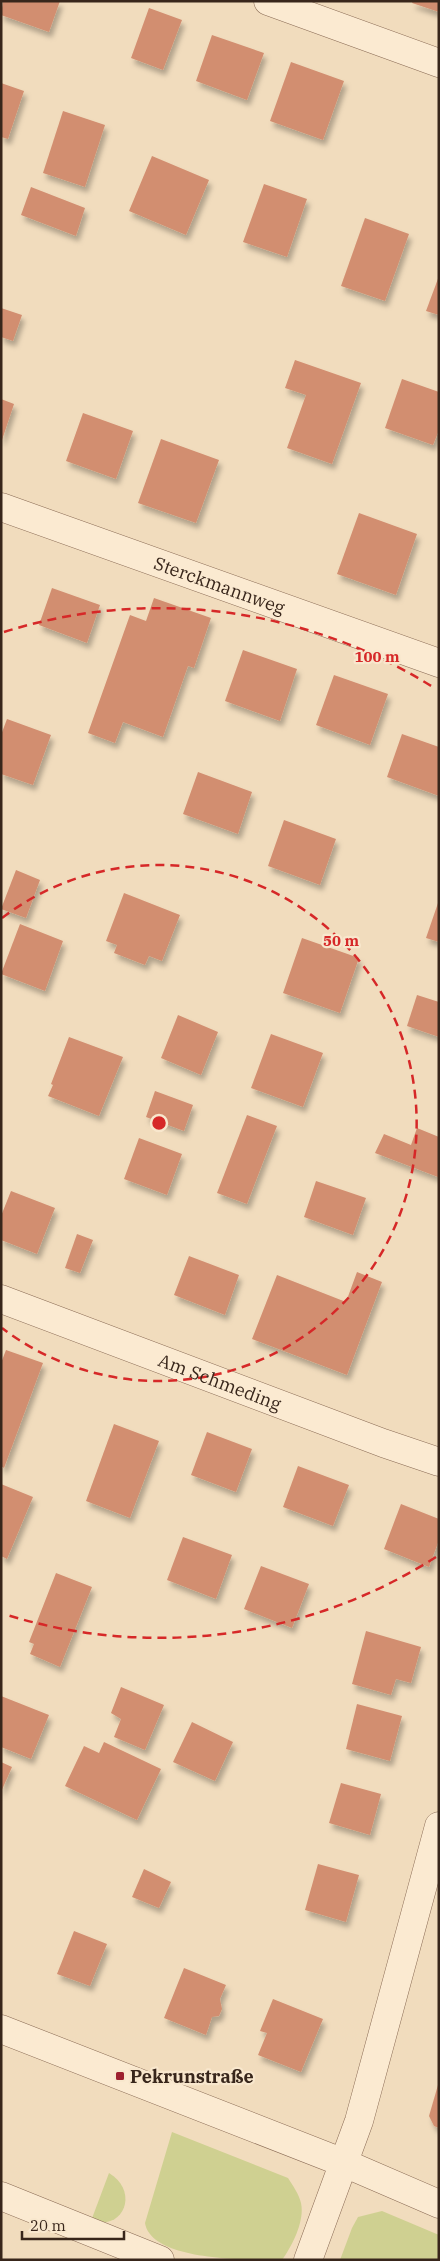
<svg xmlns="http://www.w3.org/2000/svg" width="440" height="2261" viewBox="0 0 440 2261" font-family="'IBM Plex Serif',serif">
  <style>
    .green { fill: #cfd091 }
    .building { fill: #d28e70; filter: url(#shadow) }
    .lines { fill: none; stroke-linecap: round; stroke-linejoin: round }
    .minor-casing { stroke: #8a6b55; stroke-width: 29 }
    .minor { stroke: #fbead1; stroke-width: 28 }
    .ring { fill: none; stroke: #d62828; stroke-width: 2.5; stroke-dasharray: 9 6 }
    .poi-dot { fill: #9e202f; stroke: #f8e7cd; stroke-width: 2 }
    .labels { text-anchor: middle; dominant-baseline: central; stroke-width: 4.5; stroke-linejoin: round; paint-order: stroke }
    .street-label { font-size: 18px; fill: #38261b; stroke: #f8e7cd }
    .poi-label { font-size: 18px; font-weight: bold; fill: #38261b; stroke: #f8e7cd; text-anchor: start }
    .centre { fill: #d62828; stroke: #f8e7cd; stroke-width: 2.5 }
    .ring-label { font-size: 15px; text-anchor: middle; font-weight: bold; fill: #d62828; stroke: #f8e7cd; stroke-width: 4.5; stroke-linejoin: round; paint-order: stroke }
  </style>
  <defs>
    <filter id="shadow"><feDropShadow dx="3" dy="5.5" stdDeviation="2.5" flood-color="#0004"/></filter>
  </defs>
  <rect width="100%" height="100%" fill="#f1dcbd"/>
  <g class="green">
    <path d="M172,2132L288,2178C293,2186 299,2194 301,2203C305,2221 292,2246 282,2260C247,2260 151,2261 145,2223Z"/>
    <path d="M109,2173C139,2191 125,2231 91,2221Z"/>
    <polygon points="382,2211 439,2235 439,2260 340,2260 352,2228 358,2217"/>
  </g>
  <g class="building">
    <polygon points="3,1 60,1 49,32 1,15"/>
    <polygon points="413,1 439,1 439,12 412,3"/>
    <polygon points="149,8 182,20 163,70 131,58"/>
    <polygon points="212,35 264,53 247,100 196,81"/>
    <polygon points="291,62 344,81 323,140 270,121"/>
    <polygon points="1,83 24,91 8,139 1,137"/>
    <polygon points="63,111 105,125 85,187 43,173"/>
    <polygon points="152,156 209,180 186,235 129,211"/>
    <polygon points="264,184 307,199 287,257 243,242"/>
    <polygon points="31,187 85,208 76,236 21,215"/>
    <polygon points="365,218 409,234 385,301 341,286"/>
    <polygon points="439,276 439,315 426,311"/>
    <polygon points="1,308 22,315 13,341 1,337"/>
    <polygon points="295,360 361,383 332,464 287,448 306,395 285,388"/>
    <polygon points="402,379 439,392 439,430 433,445 385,428"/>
    <polygon points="1,399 14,404 2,440 1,440"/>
    <polygon points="83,413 133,431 116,479 66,461"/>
    <polygon points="161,439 219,460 196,523 138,503"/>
    <polygon points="359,513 417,534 396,595 337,574"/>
    <polygon points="52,588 100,605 87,643 39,625"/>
    <polygon points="154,598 211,618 194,668 188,666 163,737 123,722 115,743 88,733 130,615 146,621"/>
    <polygon points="243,650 297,669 280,721 225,701"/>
    <polygon points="334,675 388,694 370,745 316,725"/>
    <polygon points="7,719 51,735 33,785 1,774 1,735"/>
    <polygon points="402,734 439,747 439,796 387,777"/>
    <polygon points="198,772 252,792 238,834 183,814"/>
    <polygon points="284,820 336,839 320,885 268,866"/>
    <polygon points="16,870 40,880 26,918 1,909"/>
    <polygon points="124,893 180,915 162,961 149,956 145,965 114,953 117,945 106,941"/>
    <polygon points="438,903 439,903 439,942 426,938"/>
    <polygon points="20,924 63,941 45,991 1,974"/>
    <polygon points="302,938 359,958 340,1013 283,993"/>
    <polygon points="417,995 439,1002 439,1037 407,1026"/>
    <polygon points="178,1015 218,1032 201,1075 161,1058"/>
    <polygon points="271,1034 323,1053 303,1107 251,1088"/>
    <polygon points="69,1037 123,1057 99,1116 48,1096 53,1085 51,1084"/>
    <polygon points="155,1091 193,1105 184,1131 146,1117"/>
    <polygon points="247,1115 277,1126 247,1204 217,1193"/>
    <polygon points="417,1128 439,1137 438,1177 375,1153 384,1134 411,1145"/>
    <polygon points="139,1138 182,1154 167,1195 124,1179"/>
    <polygon points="316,1181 366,1198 353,1235 304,1217"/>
    <polygon points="11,1191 55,1208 37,1254 1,1240 1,1216"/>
    <polygon points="77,1234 93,1240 80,1273 65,1268"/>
    <polygon points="189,1256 239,1275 225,1315 174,1295"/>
    <polygon points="357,1272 382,1282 347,1375 252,1339 277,1275 346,1302"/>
    <polygon points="6,1350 43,1363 4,1468 1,1466 1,1363"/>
    <polygon points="114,1424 159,1441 130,1518 86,1501"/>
    <polygon points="207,1432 252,1449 236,1492 191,1475"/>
    <polygon points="298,1466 349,1485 333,1526 283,1507"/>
    <polygon points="1,1484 33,1497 7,1559 1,1556"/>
    <polygon points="401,1504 439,1519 439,1540 429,1567 384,1549"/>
    <polygon points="183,1537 232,1555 216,1599 167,1580"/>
    <polygon points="261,1566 309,1584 292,1628 244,1609"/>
    <polygon points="56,1573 92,1587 60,1667 30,1654 34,1644 29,1642"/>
    <polygon points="366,1631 421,1647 411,1683 396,1679 391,1695 352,1684"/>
    <polygon points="121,1687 164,1705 145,1750 114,1737 121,1719 111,1713"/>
    <polygon points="1,1696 49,1715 31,1759 1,1747"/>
    <polygon points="357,1704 402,1716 390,1761 346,1749"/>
    <polygon points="192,1722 233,1742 215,1781 173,1762"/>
    <polygon points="104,1742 161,1769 137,1820 65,1786 84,1746 99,1753"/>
    <polygon points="1,1762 12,1767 1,1792"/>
    <polygon points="341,1783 381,1794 370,1835 329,1823"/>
    <polygon points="318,1864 359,1875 346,1922 305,1910"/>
    <polygon points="144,1869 171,1882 159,1908 132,1897"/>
    <polygon points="74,1931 107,1944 90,1986 57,1974"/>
    <polygon points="184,1968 226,1985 220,1999 222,2009 219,2016 212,2017 206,2035 164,2018"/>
    <polygon points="273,1999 323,2019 301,2072 258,2055 267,2033 260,2031"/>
    <polygon points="438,2085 439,2085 439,2128 434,2126 429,2116"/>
  </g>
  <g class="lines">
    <g class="minor-casing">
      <g id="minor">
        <polyline points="268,1 439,63"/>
        <path id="s1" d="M1,507L439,663"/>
        <path id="s2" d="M1,1299L383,1443L439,1462"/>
        <polyline points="1,2029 344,2163 439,2204"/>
        <polyline points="1,2196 160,2260"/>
        <polyline points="308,2260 359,2121 439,1826"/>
      </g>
    </g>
    <use href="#minor" class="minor"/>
  </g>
  <g class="ring">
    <path d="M2 918A258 258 0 1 1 2 1328"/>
    <path d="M436 1557A515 515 0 0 1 4 1614M4 632A515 515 0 0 1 436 689"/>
  </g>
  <rect class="poi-dot" x="115" y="2071" width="10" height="10" rx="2.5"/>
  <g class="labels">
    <g class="street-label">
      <text stroke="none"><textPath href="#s1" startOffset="232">Sterckmannweg</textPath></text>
      <text stroke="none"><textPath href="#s2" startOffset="234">Am Schmeding</textPath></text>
    </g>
    <g class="poi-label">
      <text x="130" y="2076">Pekrunstraße</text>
    </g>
  </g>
  <circle cx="159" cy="1123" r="8" class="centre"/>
  <g class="ring-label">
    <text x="377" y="662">100 m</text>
    <text x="341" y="946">50 m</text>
  </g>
  <rect width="440" height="2261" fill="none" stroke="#38261b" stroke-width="5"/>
  <path d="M22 2231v8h102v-8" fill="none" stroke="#38261b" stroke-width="2.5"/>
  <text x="30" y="2231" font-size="15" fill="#38261b" stroke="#f8e7cd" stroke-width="4" paint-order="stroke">20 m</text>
</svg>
